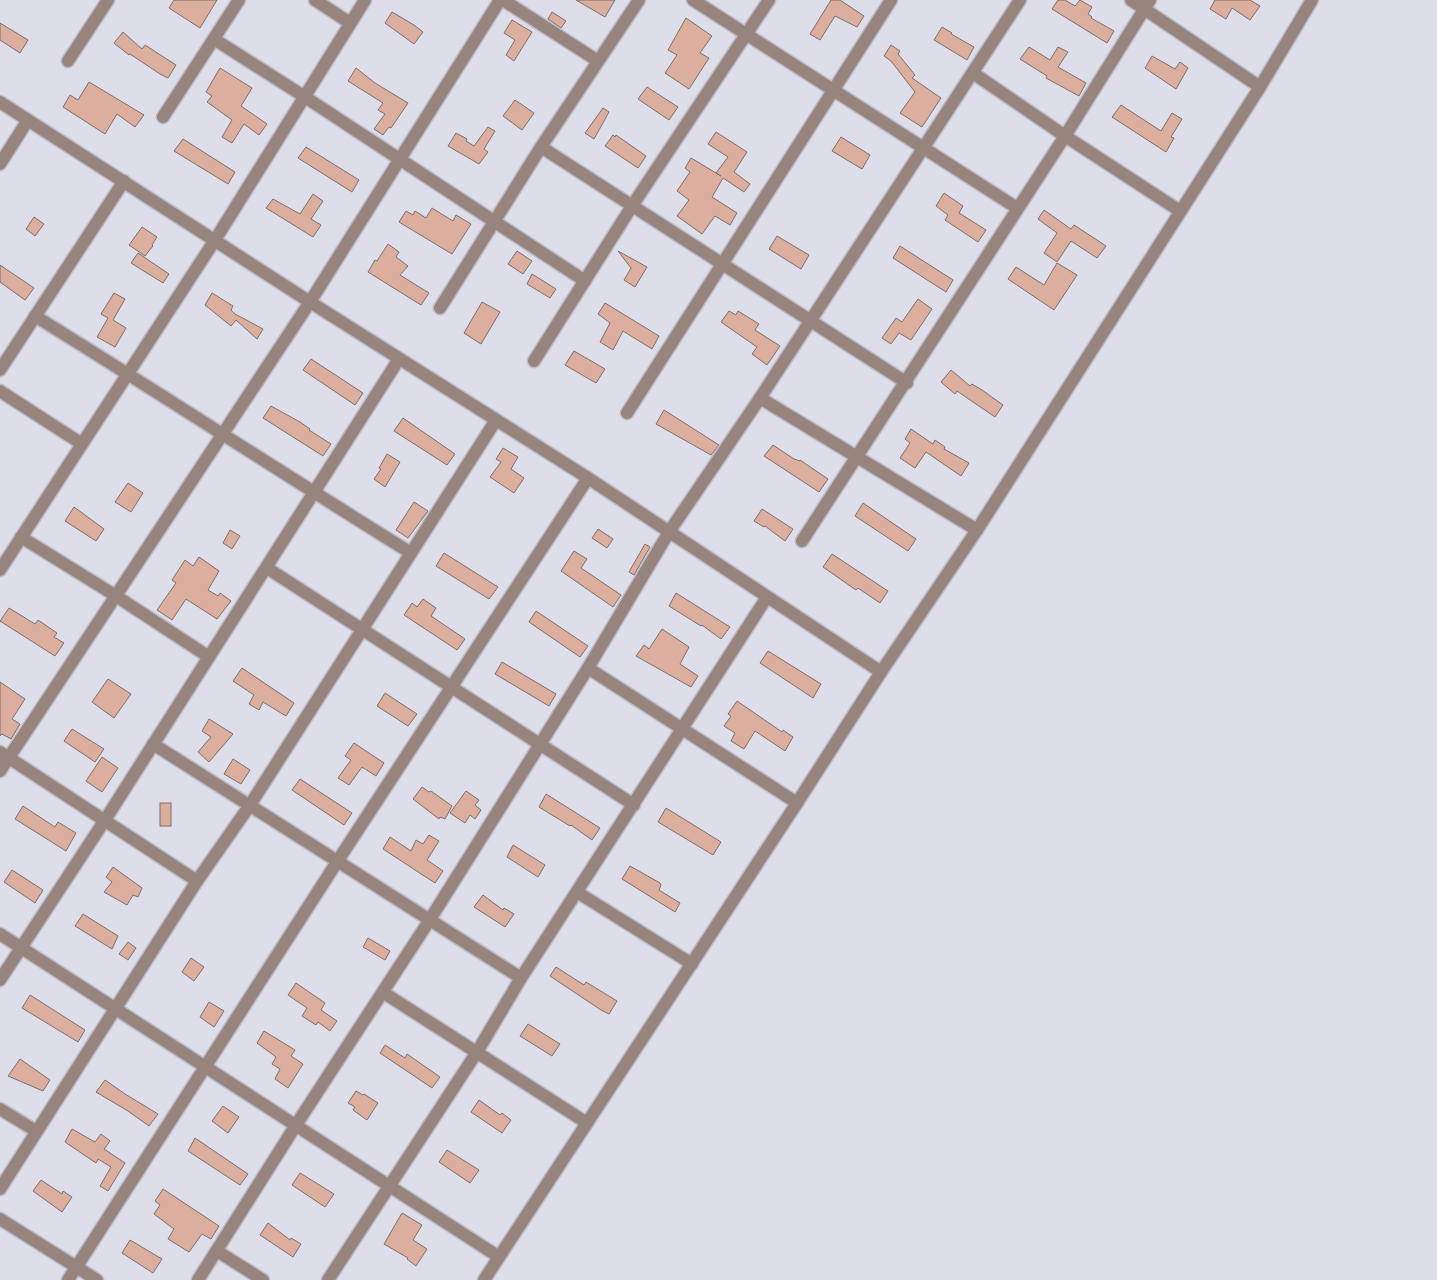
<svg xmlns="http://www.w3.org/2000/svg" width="1437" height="1280" viewBox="0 0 1437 1280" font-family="Literata,serif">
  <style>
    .building { fill: #dbae9d; stroke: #7c6f6b }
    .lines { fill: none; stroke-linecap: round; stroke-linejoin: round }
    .minor-casing { stroke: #bcbbc7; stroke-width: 15 }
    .minor { stroke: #97847c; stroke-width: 12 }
  </style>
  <rect width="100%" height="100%" fill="#deddea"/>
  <g class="building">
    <polygon points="174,0 217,0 200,28 169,8"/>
    <polygon points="576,0 615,0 605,17"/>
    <polygon points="831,0 840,0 864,16 857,27 835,16 820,40 810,34"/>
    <polygon points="1058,0 1065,0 1075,6 1080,0 1092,7 1088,14 1092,17 1091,18 1114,31 1107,43 1052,9"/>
    <polygon points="1215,0 1250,0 1260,6 1250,20 1232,8 1226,19 1210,9"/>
    <polygon points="392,12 414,25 423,32 414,44 385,23"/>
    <polygon points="552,12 566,21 561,28 548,19"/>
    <polygon points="686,18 712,36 700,53 709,58 689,89 665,73 677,55 668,50"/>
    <polygon points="512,20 532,32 514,61 506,55 515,40 504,33"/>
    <polygon points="0,23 28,40 20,53 0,40"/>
    <polygon points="942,27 952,33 951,34 974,47 967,60 934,40"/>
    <polygon points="123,32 142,49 145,45 176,65 168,78 160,74 130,54 129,55 114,43"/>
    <polygon points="891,45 900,51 898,54 915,75 912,78 941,98 922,127 900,113 915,92 891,61 884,56"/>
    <polygon points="1029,47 1050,60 1058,47 1068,52 1058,67 1086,83 1079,96 1046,78 1047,76 1020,59"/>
    <polygon points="1152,56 1175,69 1180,62 1188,68 1176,89 1145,68"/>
    <polygon points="220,68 252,88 241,106 267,124 259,135 244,124 232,143 222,137 232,120 207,102 212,96 206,92"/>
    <polygon points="356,68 375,83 408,103 391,128 389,127 383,135 374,129 385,114 378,110 383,103 348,81"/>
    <polygon points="89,82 144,115 135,127 117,114 105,134 63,107 70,95 78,100"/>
    <polygon points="647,87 678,107 669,120 638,99"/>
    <polygon points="515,100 534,113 522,130 503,116"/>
    <polygon points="1121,105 1161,131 1172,113 1182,119 1171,137 1174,138 1166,152 1112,117"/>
    <polygon points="603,108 609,112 594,139 585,133"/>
    <polygon points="488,127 495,131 484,149 488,152 479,164 448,146 456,133 467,139 466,141 474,146"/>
    <polygon points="716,132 747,152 734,172 750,184 744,192 723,178 712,197 737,213 730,225 715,216 702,234 677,216 689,200 677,191 690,172 685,168 691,158 721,176 716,173 728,157 708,144"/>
    <polygon points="613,135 615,137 616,135 646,156 638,168 605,146"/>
    <polygon points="841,137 870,155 862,169 832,151"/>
    <polygon points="183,139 235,172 228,184 174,151"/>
    <polygon points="306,147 359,180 352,192 298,158"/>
    <polygon points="944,193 963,206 959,213 986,230 978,242 945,220 948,215 936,206"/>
    <polygon points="313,194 323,201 311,219 321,225 313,237 266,208 273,199 300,214"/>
    <polygon points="432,208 453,221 456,215 471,224 452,254 399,222 406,211 413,215 415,211 426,218"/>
    <polygon points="1044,210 1071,229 1074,225 1106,246 1097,258 1071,241 1057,262 1044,253 1057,233 1038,219"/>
    <polygon points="34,217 44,224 35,236 26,229"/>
    <polygon points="142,227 157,237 152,245 153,246 145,256 129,245"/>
    <polygon points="777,236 809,255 801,269 769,249"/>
    <polygon points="388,244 399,252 396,257 408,266 400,275 429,293 421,305 368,272 375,260 377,261"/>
    <polygon points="900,246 953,280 946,292 893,258"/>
    <polygon points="517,251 532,261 523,274 508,264"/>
    <polygon points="618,251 647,267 635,287 624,280 631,268"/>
    <polygon points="138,253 169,274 163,283 131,263"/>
    <polygon points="1057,263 1077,275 1054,310 1008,279 1016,267 1044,285"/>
    <polygon points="0,265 34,288 25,300 0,282"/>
    <polygon points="532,274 556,289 550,298 527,284"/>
    <polygon points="114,293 125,299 113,320 126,328 115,347 97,337 108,318 101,314"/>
    <polygon points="212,293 233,306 231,310 235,314 263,329 257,339 236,320 231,326 205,305"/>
    <polygon points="918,299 932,309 911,340 899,333 891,344 882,338 896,318 902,322"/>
    <polygon points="482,302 500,312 481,344 464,333"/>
    <polygon points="605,303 659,336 652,349 623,331 613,350 600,342 610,323 598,314"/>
    <polygon points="729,311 736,315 738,311 759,324 755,330 780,346 767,365 752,354 757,347 721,322"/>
    <polygon points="574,351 605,369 596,383 565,365"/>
    <polygon points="311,359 363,393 355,405 303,370"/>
    <polygon points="951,370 970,386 972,384 982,390 1003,405 995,417 957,391 955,394 941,382"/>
    <polygon points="271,406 300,422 310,429 309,430 331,444 323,456 263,418"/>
    <polygon points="664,410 719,445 711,455 656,424"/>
    <polygon points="403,418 455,454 447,465 394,431"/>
    <polygon points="911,429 933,444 935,440 945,447 944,449 969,463 961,476 926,452 915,468 900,458 910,443 905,439"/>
    <polygon points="773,445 794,459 800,461 800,460 828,479 819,492 764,456"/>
    <polygon points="503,448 518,457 511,469 524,478 514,493 490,477 501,462 496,459"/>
    <polygon points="387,454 400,462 385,487 374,479 381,469 379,468"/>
    <polygon points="128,483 143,493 131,512 115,502"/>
    <polygon points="414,502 428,511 408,538 396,530"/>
    <polygon points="863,503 916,539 908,551 855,516"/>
    <polygon points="74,507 104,529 96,541 65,521"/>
    <polygon points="762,509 793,529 785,541 765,526 764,527 754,521"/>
    <polygon points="598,529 613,539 607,548 592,538"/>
    <polygon points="230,530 240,536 232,549 223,543"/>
    <polygon points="645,544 650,547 634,575 629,572"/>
    <polygon points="574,551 587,559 581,568 621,595 613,607 561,571"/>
    <polygon points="444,553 498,587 489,599 436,566"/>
    <polygon points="832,554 888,591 880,603 858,588 856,590 823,567"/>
    <polygon points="199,557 219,571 208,590 218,596 220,593 231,601 217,619 186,599 172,620 157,610 176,583 172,580 185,560 193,566"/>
    <polygon points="676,593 730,627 721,639 702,625 701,626 669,606"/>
    <polygon points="423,599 436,608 431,616 465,639 457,650 404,615 412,603 417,607"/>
    <polygon points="9,608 35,624 38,620 57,633 54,637 64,643 55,656 0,621"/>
    <polygon points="536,611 588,646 580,657 529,622"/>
    <polygon points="662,629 689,647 680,664 698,676 691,687 636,656 644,645 649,649"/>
    <polygon points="768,651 821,684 813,698 760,663"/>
    <polygon points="502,662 556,694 549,706 495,674"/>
    <polygon points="242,668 294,703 286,716 263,702 259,710 249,704 254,695 233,681"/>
    <polygon points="108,679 131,694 114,718 92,702"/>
    <polygon points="0,682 25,699 12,719 20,724 11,739 2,734 0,736"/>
    <polygon points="385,693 417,714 408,726 377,706"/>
    <polygon points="737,701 782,732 783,730 793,737 785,751 755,731 744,749 731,741 735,733 724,726 731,716 728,714"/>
    <polygon points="209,719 233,734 209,762 198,752 211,737 202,731"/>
    <polygon points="72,729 104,749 95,762 64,741"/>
    <polygon points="354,743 384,763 376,776 362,767 349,785 338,778 351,760 345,756"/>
    <polygon points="102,757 118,768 102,792 86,781"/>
    <polygon points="233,759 250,770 241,784 224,774"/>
    <polygon points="300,779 352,813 344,825 292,790"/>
    <polygon points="422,787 429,792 431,791 452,806 445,819 440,817 439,819 413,799"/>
    <polygon points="466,791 479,800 475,805 481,810 475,819 470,815 465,823 450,813"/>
    <polygon points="546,794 600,828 592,840 571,825 570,826 539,807"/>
    <rect x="160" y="803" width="11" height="23"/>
    <polygon points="23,806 55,827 58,822 76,833 66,851 15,819"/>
    <polygon points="666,808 721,842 713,855 658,822"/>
    <polygon points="429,835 439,841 427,860 443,871 435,883 383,849 390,837 411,851 416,840 423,844"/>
    <polygon points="513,845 545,865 538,877 507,857"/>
    <polygon points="630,866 660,883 661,885 659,890 680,903 675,912 622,879"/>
    <polygon points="113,867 142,888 138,897 133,895 127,905 104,892 112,882 106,877"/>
    <polygon points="12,870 43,890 35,903 4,882"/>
    <polygon points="483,895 503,910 504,908 514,914 505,927 474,907"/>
    <polygon points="83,914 118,936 112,949 75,926"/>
    <polygon points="368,938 390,951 385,960 363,947"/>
    <polygon points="128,942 136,948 128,960 119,954"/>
    <polygon points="191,958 204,967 194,981 182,972"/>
    <polygon points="556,967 584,985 586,982 617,1001 609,1014 601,1010 550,976"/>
    <polygon points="296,983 325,1003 321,1010 337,1021 330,1031 318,1022 316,1025 302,1016 307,1008 288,995"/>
    <polygon points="30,995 85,1030 78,1042 22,1008"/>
    <polygon points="209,1002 224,1011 214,1027 200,1017"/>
    <polygon points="528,1024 560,1044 552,1056 520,1036"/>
    <polygon points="264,1031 295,1050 291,1056 303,1064 288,1088 275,1079 280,1069 272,1064 276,1057 257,1043"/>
    <polygon points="385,1045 405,1058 407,1054 440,1077 432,1088 380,1053"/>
    <polygon points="20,1059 50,1080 43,1091 8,1076"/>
    <polygon points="105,1080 125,1094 158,1114 149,1126 128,1111 96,1092"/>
    <polygon points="356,1091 363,1095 364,1094 378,1103 367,1120 353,1110 355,1107 348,1103"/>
    <polygon points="479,1100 500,1115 502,1113 511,1120 502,1133 471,1112"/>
    <polygon points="223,1106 239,1117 228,1133 212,1121"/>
    <polygon points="72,1129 95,1142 101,1134 110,1141 104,1149 125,1163 108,1191 100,1186 111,1167 98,1159 96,1163 65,1142"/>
    <polygon points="195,1138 248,1174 240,1185 188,1151"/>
    <polygon points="447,1150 479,1170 470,1183 439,1162"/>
    <polygon points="300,1173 334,1194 325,1207 292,1185"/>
    <polygon points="41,1180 62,1194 63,1191 72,1197 62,1212 33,1191"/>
    <polygon points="163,1189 219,1226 211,1239 202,1234 189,1252 168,1239 174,1229 154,1214 160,1205 155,1201"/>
    <polygon points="402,1213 422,1225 413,1240 427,1249 416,1266 407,1259 408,1258 384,1244"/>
    <polygon points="268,1223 290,1240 291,1238 301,1244 293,1257 260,1235"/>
    <polygon points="130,1240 162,1259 153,1273 122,1253"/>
  </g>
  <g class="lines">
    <g class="minor-casing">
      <g id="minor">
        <polyline points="315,0 350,23"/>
        <polyline points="503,0 598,61"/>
        <polyline points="693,0 1017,208"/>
        <polyline points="1131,0 1260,87"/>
        <polyline points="214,39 305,97 585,281"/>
        <polyline points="68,61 108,0"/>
        <polyline points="973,73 1065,136 1180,211"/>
        <polyline points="0,102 310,302 588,478 881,672"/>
        <polyline points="163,117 239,0"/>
        <polyline points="541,147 907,383"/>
        <polyline points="0,164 28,120"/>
        <polyline points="440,308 541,147 639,0"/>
        <path d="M35,316C161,394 285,475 411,553"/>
        <polyline points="534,361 632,206 769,0"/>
        <polyline points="0,370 124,181"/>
        <polyline points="0,391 82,444"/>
        <polyline points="760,398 977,530"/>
        <polyline points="627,413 891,0"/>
        <polyline points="21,537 116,596 209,657"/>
        <polyline points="802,541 1065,136 1150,0"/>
        <polyline points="267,568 634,805"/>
        <polyline points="0,570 215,240 365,0"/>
        <polyline points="588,668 797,803"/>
        <polyline points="153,744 521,978"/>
        <polyline points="0,752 197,881"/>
        <polyline points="0,771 310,302 500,0"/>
        <polyline points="577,892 692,964"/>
        <polyline points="0,934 499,1257"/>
        <polyline points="0,980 105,820 399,359"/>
        <polyline points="384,993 587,1123"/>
        <polyline points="0,1109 36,1131"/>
        <polyline points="0,1189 197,881 250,805 496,420"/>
        <polyline points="0,1219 97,1280"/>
        <polyline points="217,1251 263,1280"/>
        <polyline points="68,1280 337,862 588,478"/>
        <polyline points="198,1280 296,1125 429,921 588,668 669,532 760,398 1020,0"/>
        <polyline points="328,1280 477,1052 521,978 767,597"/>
        <polyline points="484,1280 797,803 881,672 977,530 1260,87 1312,0"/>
      </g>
    </g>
    <use href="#minor" class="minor"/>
  </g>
</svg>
